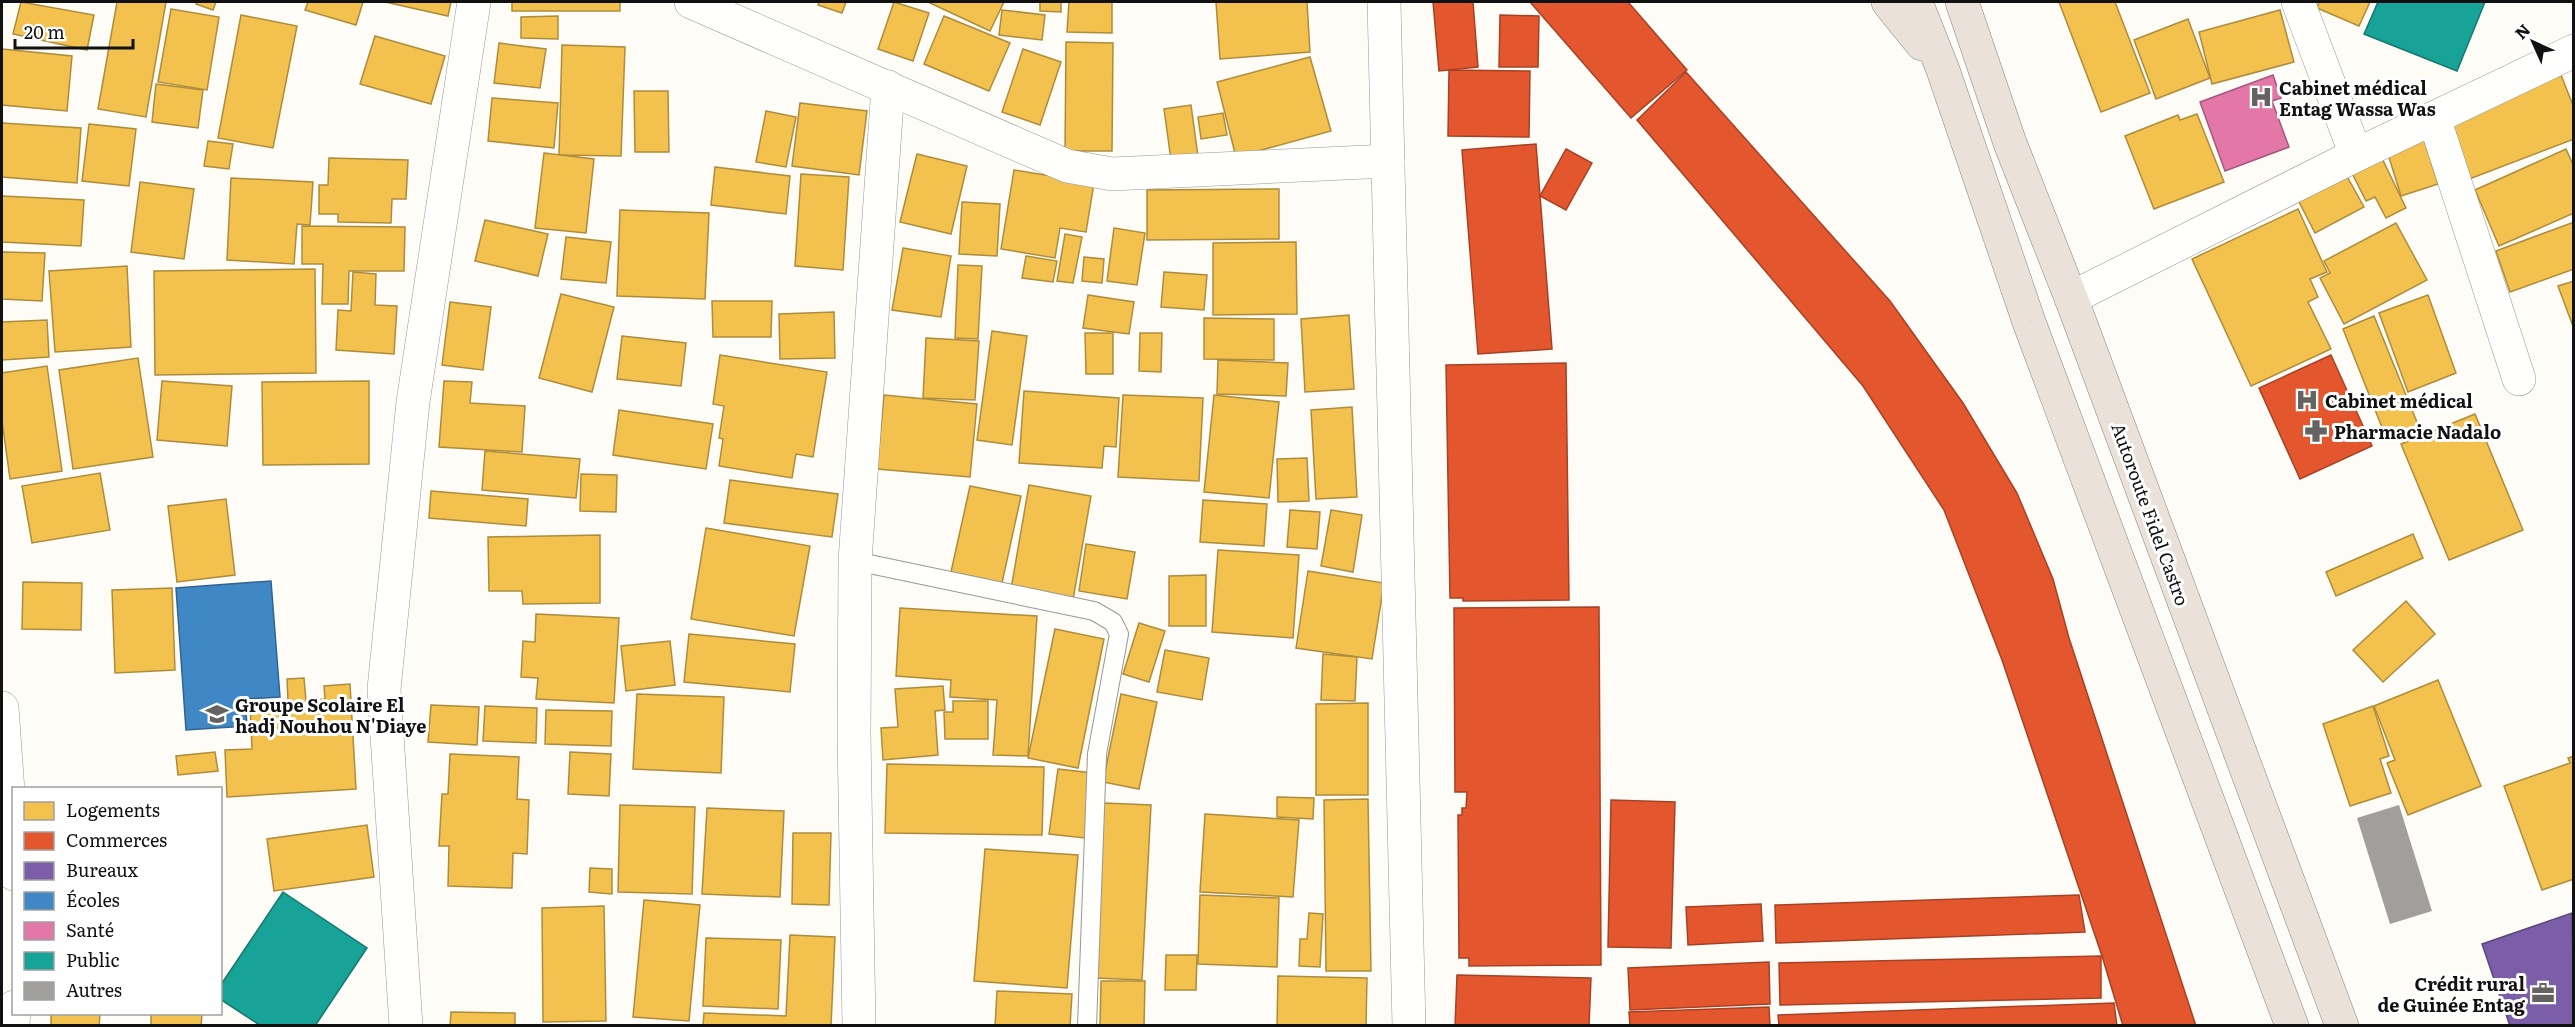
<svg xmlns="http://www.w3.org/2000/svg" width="2575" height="1027" viewBox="0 0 2575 1027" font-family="Literata,serif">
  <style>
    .homes { fill: #f2c14e; stroke: #ae8c3c; stroke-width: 1.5 }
    .shops { fill: #e4572e; stroke: #a54225; stroke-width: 1.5 }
    .offices { fill: #7b5ea7; stroke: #5b477a; stroke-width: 1.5 }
    .schools { fill: #3f88c5; stroke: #31648f; stroke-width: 1.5 }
    .health { fill: #e377a8; stroke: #a4587b; stroke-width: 1.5 }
    .public { fill: #17a398; stroke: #157770; stroke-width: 1.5 }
    .building { fill: #a19f9c }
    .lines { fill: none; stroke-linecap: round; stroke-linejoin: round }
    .lane-casing { stroke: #979795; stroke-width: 20 }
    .street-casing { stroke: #979795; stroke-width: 34 }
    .highway-casing { stroke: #858482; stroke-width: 34 }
    .lane { stroke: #fffffe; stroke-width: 18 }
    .street { stroke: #fffffe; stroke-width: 33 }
    .highway { stroke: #eae1d8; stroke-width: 33 }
    .labels { text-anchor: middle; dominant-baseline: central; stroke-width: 6; stroke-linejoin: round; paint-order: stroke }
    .poi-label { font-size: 18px; font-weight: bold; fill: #111; stroke: #fff; text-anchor: start }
    .street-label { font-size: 18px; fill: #111; stroke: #fff }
  </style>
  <rect width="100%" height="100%" fill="#fdfcf7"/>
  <g class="homes">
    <polygon points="21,2 94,15 87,50 13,34"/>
    <polygon points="117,2 166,2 146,117 98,109"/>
    <polygon points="197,2 216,2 213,10 196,4"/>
    <polygon points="308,2 363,2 356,25 305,10"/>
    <polygon points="385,2 451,2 448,16"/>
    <rect x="512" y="2" width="108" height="9"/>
    <polygon points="819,2 846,2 842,13 818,5"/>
    <polygon points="894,2 929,13 913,61 878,49"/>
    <polygon points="931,2 1004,2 990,31 930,3"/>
    <polygon points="1040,2 1061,2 1061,12 1040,11"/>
    <polygon points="1069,2 1112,2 1112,33 1067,32"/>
    <polygon points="1216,2 1307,2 1310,52 1220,59"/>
    <polygon points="2059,2 2115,2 2150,93 2101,112"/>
    <polygon points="2319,2 2370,2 2359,26 2317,8"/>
    <polygon points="171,9 219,17 207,90 158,82"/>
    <polygon points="1002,10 1045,15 1042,40 999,35"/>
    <polygon points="2280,10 2294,62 2212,84 2199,32"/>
    <polygon points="241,15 297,26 273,148 218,138"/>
    <polygon points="558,16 558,39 521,38 521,17"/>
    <polygon points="944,16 1010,43 989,91 924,64"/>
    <polygon points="2188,19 2210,78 2156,99 2134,40"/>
    <polygon points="375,36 445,56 431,104 360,84"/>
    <polygon points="1066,42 1113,43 1112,151 1065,151"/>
    <polygon points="499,43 546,49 540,88 494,83"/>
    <polygon points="562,45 625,47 621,156 559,155"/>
    <polygon points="2,49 72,56 67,111 2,105"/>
    <polygon points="1023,49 1061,62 1040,125 1002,112"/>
    <polygon points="1310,57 1331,131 1236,157 1217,82"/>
    <polygon points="2561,75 2574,108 2574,139 2464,181 2441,121"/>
    <polygon points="156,84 203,90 198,128 152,122"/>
    <polygon points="634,91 668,91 669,152 635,152"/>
    <polygon points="492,98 558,103 554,148 488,141"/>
    <polygon points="800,103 867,111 859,175 792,166"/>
    <polygon points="1191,105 1198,156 1171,160 1164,109"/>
    <polygon points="766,111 796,117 786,167 756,162"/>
    <polygon points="1223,113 1227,135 1201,139 1198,117"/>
    <polygon points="2197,114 2224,182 2154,209 2125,136 2178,115 2180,120"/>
    <polygon points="2,123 81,128 77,183 2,177"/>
    <polygon points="89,124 136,129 129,186 82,181"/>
    <polygon points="2424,139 2438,184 2401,196 2387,151"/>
    <polygon points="208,141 233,144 229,169 204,166"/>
    <polygon points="2566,149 2574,167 2574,213 2499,246 2475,190"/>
    <polygon points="2378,150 2406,208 2386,218 2375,197 2366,201 2348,165"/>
    <polygon points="544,153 594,159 586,233 535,228"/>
    <polygon points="917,154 967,166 951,234 900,222"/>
    <polygon points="329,158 408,160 406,199 392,199 391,223 338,222 338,214 319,214 319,185 328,185"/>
    <polygon points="715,167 790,176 786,214 711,205"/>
    <polygon points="1014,170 1094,183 1086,232 1060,228 1055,258 1001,249"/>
    <polygon points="2344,171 2364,207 2315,233 2296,196"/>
    <polygon points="801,174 849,177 843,270 795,266"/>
    <polygon points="231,178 313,182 310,225 297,224 294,264 227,260"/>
    <polygon points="140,182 194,189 184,259 131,252"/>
    <polygon points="1279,189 1279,239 1147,240 1147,190"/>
    <polygon points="2,196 84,200 81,246 2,242"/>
    <polygon points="962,202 1000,204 997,256 959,254"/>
    <polygon points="2298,209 2327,272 2310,279 2318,297 2308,302 2331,349 2251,386 2192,259"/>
    <polygon points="620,210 709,213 705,299 617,296"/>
    <polygon points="485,220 548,234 538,276 475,261"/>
    <polygon points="2574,222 2574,269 2510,292 2496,251"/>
    <polygon points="2396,223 2427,280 2344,324 2320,278 2330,273 2324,261"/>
    <polygon points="302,226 405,227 404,271 349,271 348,304 322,304 323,264 302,264"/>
    <polygon points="1114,228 1145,233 1137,285 1107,281"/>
    <polygon points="1065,234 1082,237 1073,283 1057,281"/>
    <polygon points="566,237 611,242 606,283 561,279"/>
    <polygon points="1296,242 1297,314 1213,315 1213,243"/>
    <polygon points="903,248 951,256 941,317 892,310"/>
    <polygon points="2,252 45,253 42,301 2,299"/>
    <polygon points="1026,256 1057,261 1053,282 1022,278"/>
    <polygon points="1084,257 1104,259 1102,283 1082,281"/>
    <polygon points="958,265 982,266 978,339 955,338"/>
    <polygon points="127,266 131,347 55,352 49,271"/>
    <polygon points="315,269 316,373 155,375 154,271"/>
    <polygon points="353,272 376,274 375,305 397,306 394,354 336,350 338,310 351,311"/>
    <polygon points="1164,272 1207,275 1204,310 1161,307"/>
    <polygon points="2574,281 2574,329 2558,286"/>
    <polygon points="561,294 614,307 592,392 539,378"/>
    <polygon points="1088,295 1134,302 1129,334 1083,328"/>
    <polygon points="2428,295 2456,373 2408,392 2379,313"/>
    <polygon points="712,301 772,301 771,337 713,337"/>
    <polygon points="450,302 491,307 483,370 442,365"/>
    <polygon points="834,312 835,358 780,359 779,314"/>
    <polygon points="1349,315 1354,389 1305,392 1301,319"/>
    <polygon points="2374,316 2419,427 2387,440 2343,329"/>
    <polygon points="1204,318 1274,319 1274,360 1204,359"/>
    <polygon points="47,320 49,357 2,360 2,322"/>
    <polygon points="992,331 1027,336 1012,445 977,440"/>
    <polygon points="1085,333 1113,333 1113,374 1086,374"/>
    <polygon points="1140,333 1162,333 1161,372 1139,371"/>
    <polygon points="622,336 686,343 681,386 617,379"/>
    <polygon points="926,338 979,341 975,400 923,398"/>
    <polygon points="720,355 827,372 813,457 796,454 792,478 719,466 723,439 719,438 724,406 713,404"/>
    <polygon points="138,358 153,457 73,469 59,370"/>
    <polygon points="1218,360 1288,363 1286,396 1217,394"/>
    <polygon points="47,366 62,471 10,479 2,421 2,373"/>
    <polygon points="162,381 232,386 227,446 157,440"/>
    <polygon points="369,381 369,464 263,465 262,382"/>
    <polygon points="444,381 472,382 470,403 525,406 522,452 439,447"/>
    <polygon points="1024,391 1119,398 1116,447 1104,446 1102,468 1019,463"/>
    <polygon points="884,395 977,404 970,477 877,469"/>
    <polygon points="1123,395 1203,398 1199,481 1118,477"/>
    <polygon points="1214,395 1279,402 1269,498 1204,492"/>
    <polygon points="1352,407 1357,497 1316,499 1311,410"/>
    <polygon points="619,410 713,424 706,469 613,455"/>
    <polygon points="2475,414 2523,530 2449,560 2401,444"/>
    <polygon points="485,451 580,459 576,498 482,490"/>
    <polygon points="1307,458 1309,501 1278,502 1277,459"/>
    <polygon points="100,473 110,530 32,543 22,486"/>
    <polygon points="581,474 617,475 616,512 580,511"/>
    <polygon points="730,480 838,494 832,537 724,523"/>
    <polygon points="1029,485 1091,496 1073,600 1011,589"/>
    <polygon points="970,486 1021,496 1002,583 951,572"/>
    <polygon points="431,491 528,499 526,526 429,518"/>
    <polygon points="226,499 235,575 177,582 168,506"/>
    <polygon points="1203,500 1267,504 1264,546 1200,542"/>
    <polygon points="1290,510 1320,512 1317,549 1287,547"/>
    <polygon points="1331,510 1362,515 1353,572 1321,566"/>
    <polygon points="706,528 810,546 794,636 691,619"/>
    <polygon points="2413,534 2423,558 2336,596 2326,572"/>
    <polygon points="600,535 600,603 523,604 522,591 489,591 488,537"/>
    <polygon points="1086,544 1135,552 1127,599 1079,591"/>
    <polygon points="1218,550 1299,555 1293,638 1212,632"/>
    <polygon points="1308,571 1384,583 1372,659 1296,648"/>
    <polygon points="1206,575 1206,626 1169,626 1169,576"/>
    <polygon points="23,582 82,583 81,630 22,629"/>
    <polygon points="172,588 175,670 115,673 112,590"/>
    <polygon points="2406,601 2435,634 2383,682 2353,650"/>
    <polygon points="900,608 1037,616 1028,756 993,755 997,700 950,697 951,680 896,676"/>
    <polygon points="536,614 619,618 614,703 536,699 538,678 521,677 523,641 535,642"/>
    <polygon points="1139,623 1165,631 1149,682 1123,674"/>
    <polygon points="1055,629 1104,639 1078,768 1028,758"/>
    <polygon points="689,634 795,644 790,692 684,682"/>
    <polygon points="670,641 675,685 626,691 621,646"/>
    <polygon points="1165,650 1209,658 1202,700 1157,692"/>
    <polygon points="1323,654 1357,657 1355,701 1321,700"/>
    <polygon points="304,678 306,701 325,699 324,686 350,684 356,789 227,797 225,750 252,749 250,703 288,701 287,679"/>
    <polygon points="2438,680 2481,786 2408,815 2387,763 2395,760 2374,706"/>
    <polygon points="943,686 945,710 935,711 938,755 883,760 881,728 898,727 895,689"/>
    <polygon points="637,694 724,697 721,773 633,769"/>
    <polygon points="1121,694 1157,702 1139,789 1103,782"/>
    <polygon points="953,701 988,701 988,739 945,739 944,712 953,712"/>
    <polygon points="1368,703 1368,795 1316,795 1316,704"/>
    <polygon points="431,705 479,707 477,745 428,742"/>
    <polygon points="485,706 537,708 536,743 483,741"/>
    <polygon points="2373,706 2389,756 2380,759 2391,793 2350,806 2323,724"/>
    <polygon points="546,710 612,711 611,746 545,744"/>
    <polygon points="215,752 218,771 178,775 176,756"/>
    <polygon points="570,752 611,754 609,796 568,794"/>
    <polygon points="450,754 519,757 517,799 529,800 527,854 513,853 512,888 448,886 449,846 439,846 442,794 448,794"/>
    <polygon points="2574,756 2574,879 2542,890 2504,786 2570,763 2568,758"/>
    <polygon points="887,764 1044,767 1042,835 885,833"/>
    <polygon points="1058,769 1093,773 1085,838 1049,834"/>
    <polygon points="1277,797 1314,798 1313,819 1277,817"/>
    <polygon points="1368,799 1371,971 1326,971 1324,800"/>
    <polygon points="1104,803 1151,805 1142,980 1095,978"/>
    <polygon points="620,805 695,807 692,894 618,892"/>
    <polygon points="707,808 784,811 780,897 702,894"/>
    <polygon points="1205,814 1299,820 1293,897 1200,892"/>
    <polygon points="367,825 374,877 274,891 267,839"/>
    <polygon points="793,833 831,833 829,905 792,904"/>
    <polygon points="985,849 1078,855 1067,988 974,981"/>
    <polygon points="590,868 612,869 612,894 589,892"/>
    <polygon points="1200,895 1279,898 1277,967 1198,964"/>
    <polygon points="644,900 700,905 689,1021 633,1017"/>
    <polygon points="604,906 606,1021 543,1022 542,908"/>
    <polygon points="1309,913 1323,914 1320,967 1299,966 1300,939 1307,939"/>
    <polygon points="790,935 835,937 831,1026 703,1026 704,1013 786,1016"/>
    <polygon points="706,938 781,940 778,1009 703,1006"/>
    <polygon points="1166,955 1197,955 1196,990 1165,990"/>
    <polygon points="1278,976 1367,978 1366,1026 1277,1026"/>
    <polygon points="1101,981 1145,981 1144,1026 1100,1026"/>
    <polygon points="997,991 1072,994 1070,1026 995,1026"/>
    <polygon points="451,1012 515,1013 515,1026 450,1026"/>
    <polygon points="51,1014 100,1014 99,1026 51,1026"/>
    <polygon points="151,1014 202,1014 201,1026 151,1026"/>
  </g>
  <g class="shops">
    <polygon points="1433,2 1473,2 1478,67 1439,71"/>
    <polygon points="1530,2 1628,2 1687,70 1631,118"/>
    <polygon points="1500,15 1539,16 1538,67 1499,67"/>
    <polygon points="1449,70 1530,71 1529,137 1448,136"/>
    <polygon points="1686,72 1890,301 1963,403 2017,493 2053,579 2069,638 2196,1026 2123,1026 2102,956 2002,660 1944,510 1863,386 1637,120"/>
    <polygon points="1536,144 1552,349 1478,354 1462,150"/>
    <polygon points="1566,149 1592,163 1566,210 1540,196"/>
    <polygon points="2331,355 2372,446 2300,479 2259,388"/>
    <polygon points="1566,363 1569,600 1463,601 1463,598 1450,598 1446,365"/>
    <polygon points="1599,607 1601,965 1469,966 1469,958 1459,958 1458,815 1462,815 1462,808 1466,808 1467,792 1455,792 1454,608"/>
    <polygon points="1611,800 1675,802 1671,948 1608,947"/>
    <polygon points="2079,895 2085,932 1776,943 1775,905"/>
    <polygon points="1761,904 1763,941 1688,945 1686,907"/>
    <polygon points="2101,956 2101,998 1780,1005 1779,963"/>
    <polygon points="1769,962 1770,1004 1630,1010 1628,968"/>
    <polygon points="1457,975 1591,978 1589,1026 1455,1026"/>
    <polygon points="2114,1003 2117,1026 1779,1026 1778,1015"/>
    <polygon points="1769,1007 1770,1026 1630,1026 1629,1012"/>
  </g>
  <polygon class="offices" points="2572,913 2574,1026 2510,1026 2482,944"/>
  <polygon class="schools" points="271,581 280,697 245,699 247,726 186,730 176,588"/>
  <polygon class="health" points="2273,75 2281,98 2272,101 2289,147 2225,171 2200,102"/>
  <g class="public">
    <polygon points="2378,2 2485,2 2457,71 2364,34"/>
    <polygon points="283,892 367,948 315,1026 261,1026 220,999 220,986"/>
  </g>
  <polygon class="building" points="2399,805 2432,911 2390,924 2357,818"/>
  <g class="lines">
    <g class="lane-casing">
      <polyline id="lane" points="855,561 1094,611 1113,622 1119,634 1097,754 1087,1026"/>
    </g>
    <g class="street-casing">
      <g id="street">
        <polyline points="691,2 1067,166 1112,174 1388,161"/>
        <polyline points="1384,2 1409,1026"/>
        <polyline points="2298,2 2356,155"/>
        <polyline points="2434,118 2519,379"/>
        <polyline points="2071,298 2356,155 2574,51"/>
        <polyline points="2,708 14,874"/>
        <polyline points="13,1026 14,1007"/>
        <polyline points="406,1026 384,689 413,402 474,2"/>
        <polyline points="859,1026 854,734 855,561 888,87"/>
      </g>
    </g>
    <g class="highway-casing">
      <g id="highway">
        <polyline points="1888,2 1922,44"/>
        <polyline points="1916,2 1943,70 2029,322 2292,1026"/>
        <polyline points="1962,2 2010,143 2071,298 2342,1026"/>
      </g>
    </g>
    <use href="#lane" class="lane"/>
    <use href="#street" class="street"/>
    <use href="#highway" class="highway"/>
  </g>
  <defs>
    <g id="hospital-bare" transform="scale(1.8)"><path d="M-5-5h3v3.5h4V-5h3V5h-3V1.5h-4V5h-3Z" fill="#646362" stroke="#fff" stroke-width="2.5" paint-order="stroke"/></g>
    <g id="pharmacy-bare" transform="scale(1.8)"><path d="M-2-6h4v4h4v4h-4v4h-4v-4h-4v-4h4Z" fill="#646362" stroke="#fff" stroke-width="2.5" paint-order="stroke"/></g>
    <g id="school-bare" transform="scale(1.8)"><path d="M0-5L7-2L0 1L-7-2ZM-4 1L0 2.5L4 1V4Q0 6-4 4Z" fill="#646362" stroke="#fff" stroke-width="2.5" paint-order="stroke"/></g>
    <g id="office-bare" transform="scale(1.8)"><path d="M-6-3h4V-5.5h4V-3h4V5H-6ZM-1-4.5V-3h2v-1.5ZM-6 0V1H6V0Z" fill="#646362" stroke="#fff" stroke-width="2.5" paint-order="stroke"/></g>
  </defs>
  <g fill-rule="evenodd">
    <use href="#hospital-bare" x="2261" y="97"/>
    <use href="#hospital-bare" x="2307" y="400"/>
    <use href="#pharmacy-bare" x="2316" y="431"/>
    <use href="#school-bare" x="217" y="714"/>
    <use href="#office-bare" x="2543" y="993"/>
  </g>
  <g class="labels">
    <g class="poi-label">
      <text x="2279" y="87">Cabinet médical<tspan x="2279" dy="21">Entag Wassa Was</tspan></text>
      <text x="2325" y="400">Cabinet médical</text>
      <text x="2334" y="431">Pharmacie Nadalo</text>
      <text x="235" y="704">Groupe Scolaire El<tspan x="235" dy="21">hadj Nouhou N'Diaye</tspan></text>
      <text x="2525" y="983" text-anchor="end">Crédit rural<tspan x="2525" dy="21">de Guinée Entag</tspan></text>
    </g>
    <g class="street-label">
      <text transform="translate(2151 514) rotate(70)">Autoroute Fidel Castro</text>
    </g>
  </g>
  <rect width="2575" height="1027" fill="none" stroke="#111111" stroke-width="6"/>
  <rect x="12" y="787" width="210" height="228" fill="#ffffff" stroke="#a0a0a0" stroke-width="1.5"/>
  <rect x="24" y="802" width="30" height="18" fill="#f2c14e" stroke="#a0a0a0" stroke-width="1.5"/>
  <text x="66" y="817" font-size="18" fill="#111111">Logements</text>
  <rect x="24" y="832" width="30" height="18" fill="#e4572e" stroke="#a0a0a0" stroke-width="1.5"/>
  <text x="66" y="847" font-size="18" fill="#111111">Commerces</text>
  <rect x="24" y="862" width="30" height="18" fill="#7b5ea7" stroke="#a0a0a0" stroke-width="1.5"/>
  <text x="66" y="877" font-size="18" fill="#111111">Bureaux</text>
  <rect x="24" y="892" width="30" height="18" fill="#3f88c5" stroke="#a0a0a0" stroke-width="1.5"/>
  <text x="66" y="907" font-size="18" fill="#111111">Écoles</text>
  <rect x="24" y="922" width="30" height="18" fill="#e377a8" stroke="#a0a0a0" stroke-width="1.5"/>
  <text x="66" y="937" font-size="18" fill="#111111">Santé</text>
  <rect x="24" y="952" width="30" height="18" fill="#17a398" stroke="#a0a0a0" stroke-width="1.5"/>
  <text x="66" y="967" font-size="18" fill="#111111">Public</text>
  <rect x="24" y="982" width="30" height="18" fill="#a19f9c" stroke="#a0a0a0" stroke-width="1.5"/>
  <text x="66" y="997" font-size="18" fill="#111111">Autres</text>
  <g transform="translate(2533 42) rotate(315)" stroke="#ffffff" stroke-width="4.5" paint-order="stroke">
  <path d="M0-4.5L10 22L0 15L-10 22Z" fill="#111111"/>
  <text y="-9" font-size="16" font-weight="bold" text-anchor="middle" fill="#111111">N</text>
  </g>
  <path d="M15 39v9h118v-9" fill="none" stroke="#111111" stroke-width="3"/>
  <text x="24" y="39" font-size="18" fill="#111111" stroke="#ffffff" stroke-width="4.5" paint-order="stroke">20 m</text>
</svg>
